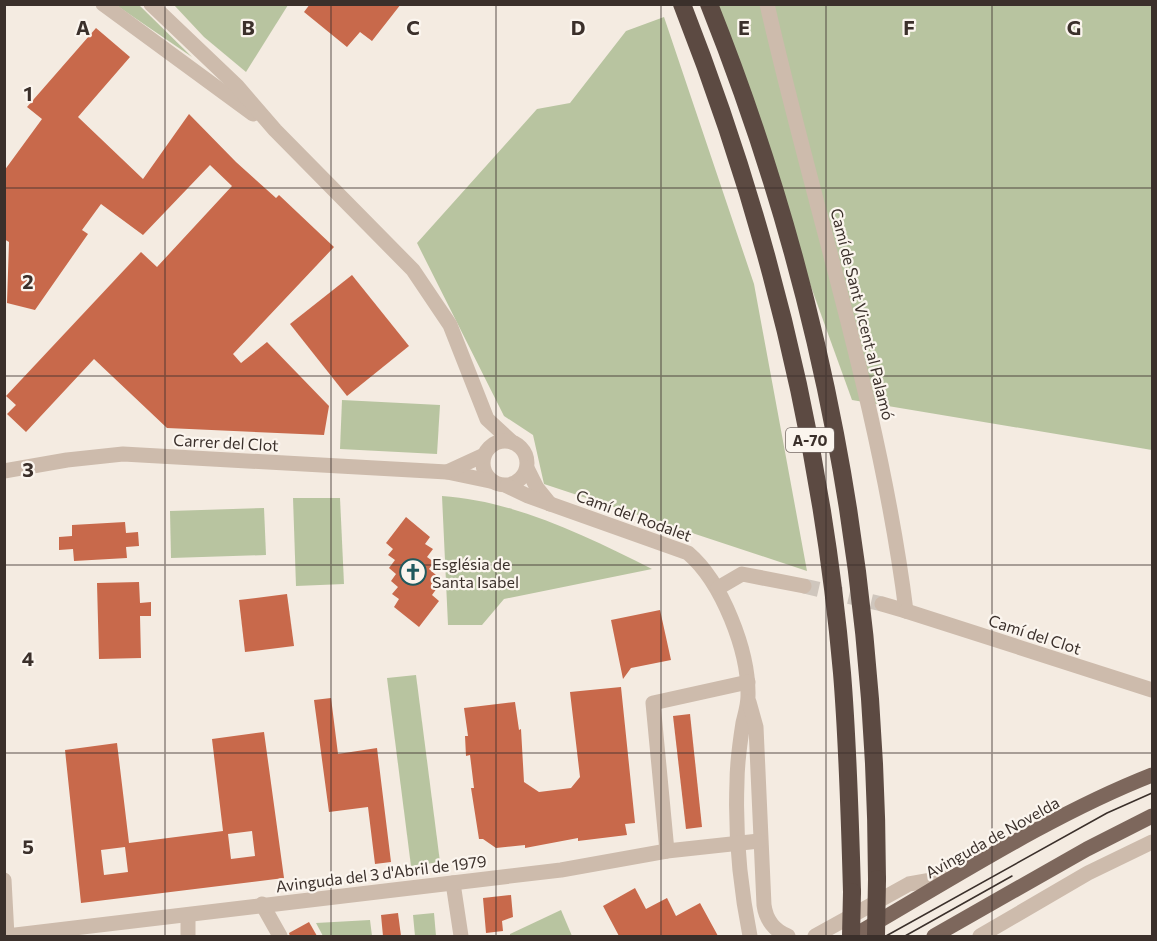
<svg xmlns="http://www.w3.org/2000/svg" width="1157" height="941" viewBox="0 0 1157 941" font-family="Commissioner,sans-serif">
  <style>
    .green { fill: #b8c4a0 }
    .building { fill: #c8694b; fill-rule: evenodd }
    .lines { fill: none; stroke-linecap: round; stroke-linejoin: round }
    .minor-tunnel { stroke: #cfc6bd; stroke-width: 15; stroke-dasharray: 15 8; stroke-linecap: butt }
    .minor { stroke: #cdbbac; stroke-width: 15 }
    .major { stroke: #7d675c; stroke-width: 15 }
    .highway { stroke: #5c4a42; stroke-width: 18 }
    .tram { stroke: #3b302b; stroke-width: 1.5 }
    .highway-bridge { stroke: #5c4a42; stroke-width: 18 }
    .grid { fill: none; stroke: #3b302b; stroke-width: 1.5; stroke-opacity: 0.55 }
    .labels { text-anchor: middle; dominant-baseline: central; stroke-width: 4.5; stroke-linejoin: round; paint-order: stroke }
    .shield { fill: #fbf5ee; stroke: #756b66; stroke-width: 1.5 }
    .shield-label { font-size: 15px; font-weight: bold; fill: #3b302b }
    .street-label { font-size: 16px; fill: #3b302b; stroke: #fbf5ee }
    .poi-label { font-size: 16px; fill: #3b302b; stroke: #fbf5ee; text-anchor: start }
    .grid-label { font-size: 20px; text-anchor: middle; font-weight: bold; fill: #3b302b; stroke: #fbf5ee; stroke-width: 4.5; stroke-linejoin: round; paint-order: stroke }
  </style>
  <rect width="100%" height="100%" fill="#f4ebe1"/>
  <g class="green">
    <polygon points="116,5 139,5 192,57"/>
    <polygon points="174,5 288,5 246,72 204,37"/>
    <polygon points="709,5 1152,5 1152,450 852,400"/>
    <polygon points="664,17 754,284 807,571 544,484 533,435 504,416 417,243 537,109 570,103 626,31"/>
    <polygon points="342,400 440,405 437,454 340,449"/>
    <path d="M442,496C516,501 586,536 652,569L504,599L482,625H448Z"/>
    <polygon points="293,498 340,498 344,584 296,586"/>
    <polygon points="264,508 266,555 171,558 170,511"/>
    <polygon points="416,675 440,862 411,866 387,678"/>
    <polygon points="561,910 572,936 510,936 510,934"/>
    <polygon points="434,913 436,936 415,936 413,915"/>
    <polygon points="370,920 372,936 323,936 316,923"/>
  </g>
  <g class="building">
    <polygon points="310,4 401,4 372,41 360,32 347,47 304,12"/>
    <polygon points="96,28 130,57 78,117 143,179 189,114 236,162 276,198 279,195 334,247 233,354 241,363 267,342 329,406 324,435 167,428 94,359 26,432 7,414 16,405 6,396 141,252 157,267 232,186 210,165 143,235 101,204 82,230 88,234 35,310 7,303 9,242 4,239 4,171 42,119 27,107"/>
    <polygon points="352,275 409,346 347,396 290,324"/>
    <polygon points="406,517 430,537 425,544 433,549 427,557 434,562 429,569 436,575 431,582 437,588 432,595 439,601 419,627 394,607 399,599 392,594 398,587 391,581 396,574 389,568 395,560 388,555 393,549 386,543"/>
    <polygon points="125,522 126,533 138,532 139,546 126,547 127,558 74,561 73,549 59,550 59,537 72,536 72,525"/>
    <polygon points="139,582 140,603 151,602 151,616 140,616 141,658 99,659 97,583"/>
    <polygon points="287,594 294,646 245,652 239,600"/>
    <polygon points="660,610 671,660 631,668 623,679 611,620"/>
    <polygon points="621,687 635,823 625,824 627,835 578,841 578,838 525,848 525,845 496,848 483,839 479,839 471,788 474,788 470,755 466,756 465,736 468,736 464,708 515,702 519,730 521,729 524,782 539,792 571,788 580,777 570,692"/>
    <polygon points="331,698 338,754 377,748 391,862 375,864 368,807 329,812 314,700"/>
    <polygon points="690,714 702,827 686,829 673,716"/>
    <path d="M264,732L284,878L81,903L65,750L117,743L129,843L223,831L212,739ZM252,831L255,856L231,859L228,834ZM125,847L128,872L104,875L101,850Z"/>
    <polygon points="635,888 646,909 667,898 676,916 700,903 718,936 619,936 603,906"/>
    <polygon points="511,895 513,917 502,921 503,931 486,933 483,898"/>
    <polygon points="398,913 401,936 383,936 381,915"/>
    <polygon points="309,922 317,936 290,936 289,933"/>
  </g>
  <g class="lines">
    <polyline class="minor-tunnel" points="804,586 882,604"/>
    <g class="minor">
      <polyline points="103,4 253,114"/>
      <polyline points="151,4 237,86 275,130 413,270 450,325 487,419 512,442"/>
      <path d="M767,4C813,207 880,404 906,611L882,604"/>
      <circle cx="505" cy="463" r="22"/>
      <polyline points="527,468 537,488 550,504"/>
      <polyline points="4,471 67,460 123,454 447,472 490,481"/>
      <polyline points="447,472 484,455"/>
      <path d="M507,486L528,496L688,553C722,582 749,651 748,696C748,705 745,714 743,723C740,742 737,763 737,782C735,833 740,886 750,936"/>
      <polyline points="718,588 742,574 804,586"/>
      <polyline points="906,611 1152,690"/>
      <path d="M749,702L756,727L764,905C766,920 775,931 788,936"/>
      <polyline points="667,851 653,703 748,682"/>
      <polyline points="4,880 7,936"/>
      <polyline points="453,883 461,936"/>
      <polyline points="262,904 280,936"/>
      <polyline points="188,915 188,936"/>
      <polyline points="7,936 561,870 667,851 759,841"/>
      <polyline points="815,936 909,884 954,876"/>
      <polyline points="980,936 1088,873 1152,842"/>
    </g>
    <g class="major">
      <path d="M853,936C949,881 1050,815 1152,775"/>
      <polyline points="934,936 1087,849 1152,816"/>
    </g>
    <g class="highway">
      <path d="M682,4C766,218 822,444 842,673C848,746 850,819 852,892"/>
      <path d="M709,4C822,287 876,575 877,879"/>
    </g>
    <g class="tram">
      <polyline points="886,936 1107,813 1152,793"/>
      <polyline points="905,936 1012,876"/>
    </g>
    <g class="highway-bridge">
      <polyline points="851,936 852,892"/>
      <polyline points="876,936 877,879"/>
    </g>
  </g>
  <path class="grid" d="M165,4V936M331,4V936M496,4V936M661,4V936M826,4V936M992,4V936M4,188H1152M4,376H1152M4,565H1152M4,753H1152"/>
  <defs>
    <g id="church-ring" transform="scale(1.35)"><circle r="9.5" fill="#fbf5ee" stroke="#1f5a5e" stroke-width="1.5"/><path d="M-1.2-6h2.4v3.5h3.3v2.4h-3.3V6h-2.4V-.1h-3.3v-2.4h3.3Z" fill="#1f5a5e"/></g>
  </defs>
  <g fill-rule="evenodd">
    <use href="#church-ring" x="413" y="572"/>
  </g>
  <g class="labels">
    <rect class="shield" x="786" y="428" width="48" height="24" rx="4.5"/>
    <g class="shield-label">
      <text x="810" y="440">A-70</text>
    </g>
    <g class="street-label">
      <text transform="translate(863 314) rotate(76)">Camí de Sant Vicent al Palamó</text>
      <text transform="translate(226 442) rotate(3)">Carrer del Clot</text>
      <text transform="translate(634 515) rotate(20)">Camí del Rodalet</text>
      <text transform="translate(1035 634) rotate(18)">Camí del Clot</text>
      <text transform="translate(992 837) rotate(-29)">Avinguda de Novelda</text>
      <text transform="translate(381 873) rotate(-7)">Avinguda del 3 d'Abril de 1979</text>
    </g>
    <g class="poi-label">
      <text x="432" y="563">Església de<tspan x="432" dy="18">Santa Isabel</tspan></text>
    </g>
  </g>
  <g class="grid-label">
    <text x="83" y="35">A</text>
    <text x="248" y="35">B</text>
    <text x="413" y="35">C</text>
    <text x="578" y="35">D</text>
    <text x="744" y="35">E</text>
    <text x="909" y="35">F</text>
    <text x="1074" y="35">G</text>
    <text x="28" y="101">1</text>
    <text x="28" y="289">2</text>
    <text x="28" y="477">3</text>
    <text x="28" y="666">4</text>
    <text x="28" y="854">5</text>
  </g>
  <rect width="1157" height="941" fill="none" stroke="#3b302b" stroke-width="12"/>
</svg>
